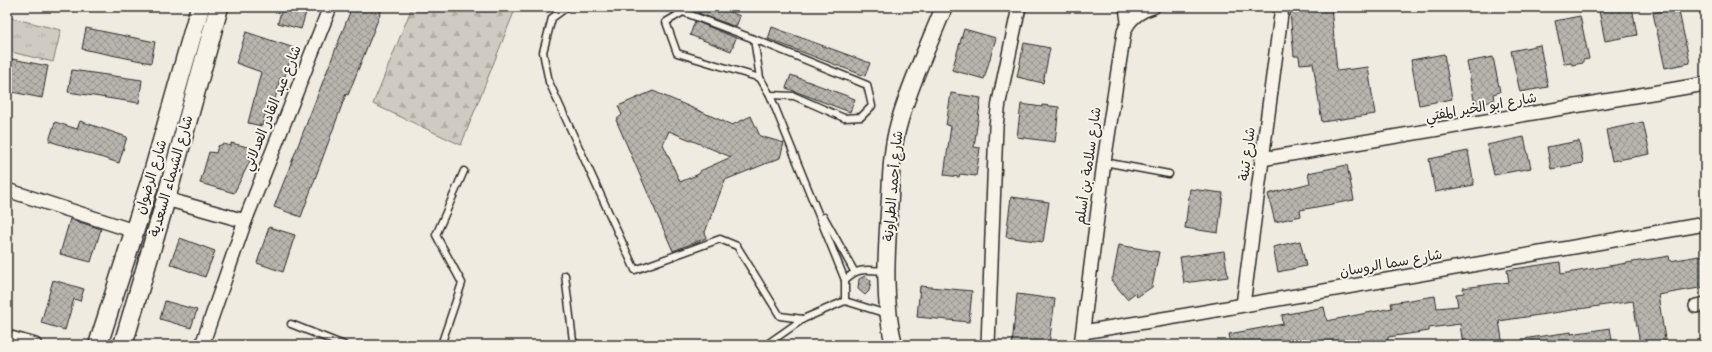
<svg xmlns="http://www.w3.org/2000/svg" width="1712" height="352" viewBox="0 0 1712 352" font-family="'Balsamiq Sans','Playpen Sans Arabic',sans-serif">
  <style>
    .grass { fill: url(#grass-tufts); stroke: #7d7b76 }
    .forest { fill: url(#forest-firs); stroke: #7d7b76 }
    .building { fill: url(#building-cross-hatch); stroke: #2b2b2b; fill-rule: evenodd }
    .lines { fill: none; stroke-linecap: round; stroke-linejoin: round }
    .service-casing { stroke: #2b2b2b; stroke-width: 9 }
    .minor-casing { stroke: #2b2b2b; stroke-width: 16 }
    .tertiary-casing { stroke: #2b2b2b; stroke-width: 19 }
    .secondary-casing { stroke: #2b2b2b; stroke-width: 21 }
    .service { stroke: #f7f3e8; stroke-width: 6 }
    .minor { stroke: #f7f3e8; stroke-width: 13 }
    .tertiary { stroke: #f7f3e8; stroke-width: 16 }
    .secondary { stroke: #f7f3e8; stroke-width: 18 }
    .labels { text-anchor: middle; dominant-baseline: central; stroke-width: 4; stroke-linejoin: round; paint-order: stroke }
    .street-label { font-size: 14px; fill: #2b2b2b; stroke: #f7f3e8 }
  </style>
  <defs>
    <pattern id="grass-tufts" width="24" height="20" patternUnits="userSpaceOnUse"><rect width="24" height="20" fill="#cfcbc2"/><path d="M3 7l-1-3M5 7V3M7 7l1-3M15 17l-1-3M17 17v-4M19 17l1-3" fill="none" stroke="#b2aea7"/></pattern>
    <pattern id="forest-firs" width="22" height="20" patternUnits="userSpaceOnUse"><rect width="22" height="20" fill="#cfcbc2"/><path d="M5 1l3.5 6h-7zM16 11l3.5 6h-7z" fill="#b2aea7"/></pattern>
    <pattern id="building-cross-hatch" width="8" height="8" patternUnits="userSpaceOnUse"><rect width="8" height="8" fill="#b8b5ae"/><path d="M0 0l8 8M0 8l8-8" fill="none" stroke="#96938e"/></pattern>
  </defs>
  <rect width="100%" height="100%" fill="#efebe0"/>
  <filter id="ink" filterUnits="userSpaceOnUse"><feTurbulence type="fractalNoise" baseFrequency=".025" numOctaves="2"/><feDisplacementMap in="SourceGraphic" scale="8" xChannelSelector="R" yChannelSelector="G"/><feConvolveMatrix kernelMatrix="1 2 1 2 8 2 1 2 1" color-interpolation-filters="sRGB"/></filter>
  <g filter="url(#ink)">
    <polygon class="grass" points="7,17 61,30 53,62 7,51"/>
    <polygon class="forest" points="412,7 516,7 461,145 373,104"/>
    <g class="building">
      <polygon points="282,7 300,7 307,9 301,29 278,23"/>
      <polygon points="352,7 383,7 348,95 346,94 301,217 274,207"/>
      <polygon points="701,7 718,7 740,16 736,27 698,13"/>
      <polygon points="1311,7 1331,7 1337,71 1368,67 1375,114 1322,122 1313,63 1300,64 1299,56 1294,56 1290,12 1311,10"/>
      <polygon points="1624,7 1632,7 1637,35 1605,41 1599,11"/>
      <polygon points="1678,7 1690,63 1665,68 1653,13"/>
      <polygon points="1580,16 1589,59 1583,60 1583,63 1572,65 1572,63 1564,64 1555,21"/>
      <polygon points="695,21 736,38 731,51 690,35"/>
      <polygon points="772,27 870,63 865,76 768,39"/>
      <polygon points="86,28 155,42 151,63 82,49"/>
      <polygon points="964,29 996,38 984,79 952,70"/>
      <polygon points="246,32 294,48 284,79 280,78 273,108 271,108 269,115 265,114 262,126 248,123 261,72 236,63"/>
      <polygon points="1024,43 1050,48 1043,83 1017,77"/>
      <polygon points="1540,45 1548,87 1520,92 1511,51"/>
      <polygon points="1444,54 1452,99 1419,105 1411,60"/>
      <polygon points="1493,57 1500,92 1493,94 1494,101 1475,105 1467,62"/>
      <polygon points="7,58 48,66 42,98 7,91"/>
      <polygon points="72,70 142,80 139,103 68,92"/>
      <polygon points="791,75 855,99 850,112 786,88"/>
      <path d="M653,91L732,125L751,116L760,136L784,143L780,158L725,180L705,232L706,238L673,251L616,120L622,115L618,106ZM669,131L731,157L700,171L699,174L680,182L663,144Z"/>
      <polygon points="951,93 981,98 974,147 980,148 976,176 960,174 959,177 944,175 951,126 946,125"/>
      <polygon points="1021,104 1042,107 1042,105 1059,107 1055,142 1017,137"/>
      <polygon points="80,121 127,137 119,163 49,141 55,122 77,129"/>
      <polygon points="1643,122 1650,154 1612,161 1606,130"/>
      <polygon points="1524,137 1531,168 1494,175 1487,145"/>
      <polygon points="1579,141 1583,163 1551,169 1547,147"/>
      <polygon points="231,143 256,149 234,193 200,183 209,152 216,153 218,146 223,144 231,146"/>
      <polygon points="1468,151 1474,185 1435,192 1429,159"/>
      <polygon points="1347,165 1354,200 1300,210 1301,216 1275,222 1268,194 1310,183 1308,173"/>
      <polygon points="1190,189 1223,193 1218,233 1185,228"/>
      <polygon points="1011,197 1049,202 1043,242 1006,237"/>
      <polygon points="70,219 101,229 91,262 60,254"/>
      <polygon points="269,227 295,235 283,272 257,263"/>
      <polygon points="180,238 215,251 205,277 170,264"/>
      <polygon points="1300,241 1306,266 1278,272 1273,247"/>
      <polygon points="1119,245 1159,252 1152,287 1137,297 1135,293 1127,299 1111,280 1113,277"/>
      <polygon points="1224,251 1228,277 1184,283 1180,257"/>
      <polygon points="1705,255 1705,287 1658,295 1666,345 1640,345 1633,301 1499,321 1503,345 1463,345 1460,324 1429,328 1429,331 1388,337 1388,340 1361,345 1231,345 1229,334 1283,324 1282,315 1324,307 1327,321 1392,308 1391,303 1435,296 1437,308 1458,306 1456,294 1464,293 1463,288 1509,282 1507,270 1560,262 1561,274 1669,256 1670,261"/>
      <polygon points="865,276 871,281 869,291 865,295 858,289 859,279"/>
      <polygon points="53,280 84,289 80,301 74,299 65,330 41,323"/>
      <polygon points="920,286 972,291 969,322 917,317"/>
      <polygon points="1017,294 1055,299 1049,345 1012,345"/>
      <polygon points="165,301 197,310 191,328 160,319"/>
      <polygon points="1610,328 1613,345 1523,345 1522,339 1571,332 1571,334"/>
    </g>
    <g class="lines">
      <g class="service-casing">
        <g id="service">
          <polyline points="567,7 552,18 543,52 549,82 635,270 720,239 737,246 780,316 803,319"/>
          <polyline points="668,7 683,12"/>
          <polyline points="754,39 760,78 770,95 845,280"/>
          <polyline points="760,78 677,53 666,22 683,12 754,39 867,85 872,106 861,117 844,118 794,96 770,95"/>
          <polyline points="1104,162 1169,174"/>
          <polyline points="824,217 854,271"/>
          <path d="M885,271C867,270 858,267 845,280V301L887,314"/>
          <polyline points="565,275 573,341 578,345"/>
          <polyline points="291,324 344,345"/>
          <polyline points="441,345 462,283 436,235 464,171"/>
          <polyline points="766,345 803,319 845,301"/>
        </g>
      </g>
      <g class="minor-casing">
        <g id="minor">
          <polyline points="1126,7 1128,21"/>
          <polyline points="1262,159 1705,84"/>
          <polyline points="7,190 134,231"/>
          <polyline points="166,199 245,221"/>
          <polyline points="1243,305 1282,7"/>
          <polyline points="1696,306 1705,304"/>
          <polyline points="1083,332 1187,315 1705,224"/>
          <polyline points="7,337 35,345"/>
          <polyline points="202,345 245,221 330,7"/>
          <polyline points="988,345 996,126 999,102 1019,7"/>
          <path d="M1081,345L1104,162L1124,32C1129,18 1139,11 1153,7"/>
        </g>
      </g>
      <g class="tertiary-casing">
        <path id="tertiary" d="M894,345C882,297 887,246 890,197C891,173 892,147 899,123C910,83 929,45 944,7"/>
      </g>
      <g class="secondary-casing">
        <g id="secondary">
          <polyline points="98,345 152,176 200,7"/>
          <polyline points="123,345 166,199 219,7"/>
        </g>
      </g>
      <use href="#service" class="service"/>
      <use href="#minor" class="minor"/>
      <use href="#tertiary" class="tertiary"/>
      <use href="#secondary" class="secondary"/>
    </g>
  </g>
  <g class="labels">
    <g class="street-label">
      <text transform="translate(1481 107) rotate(-10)">شارع ابو الخير المفتي</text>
      <text transform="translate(272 108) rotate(-68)">شارع عبد القادر العدلاني</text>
      <text transform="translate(1247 154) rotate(-83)">شارع تبنة</text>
      <text transform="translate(1088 166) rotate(-82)">شارع سلامة بن أسلم</text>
      <text transform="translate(171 176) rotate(-74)">شارع الشيماء السعدية</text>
      <text transform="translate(151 177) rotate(-73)">شارع الرضوان</text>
      <text transform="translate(893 186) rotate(-85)">شارع أحمد الطراونة</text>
      <text transform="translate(1391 263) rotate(-10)">شارع سما الروسان</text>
    </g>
  </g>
  <rect width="1712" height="352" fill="none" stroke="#f7f3e8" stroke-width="24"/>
  <rect x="12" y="12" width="1688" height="328" fill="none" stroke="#2b2b2b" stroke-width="1.5" filter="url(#ink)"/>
</svg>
